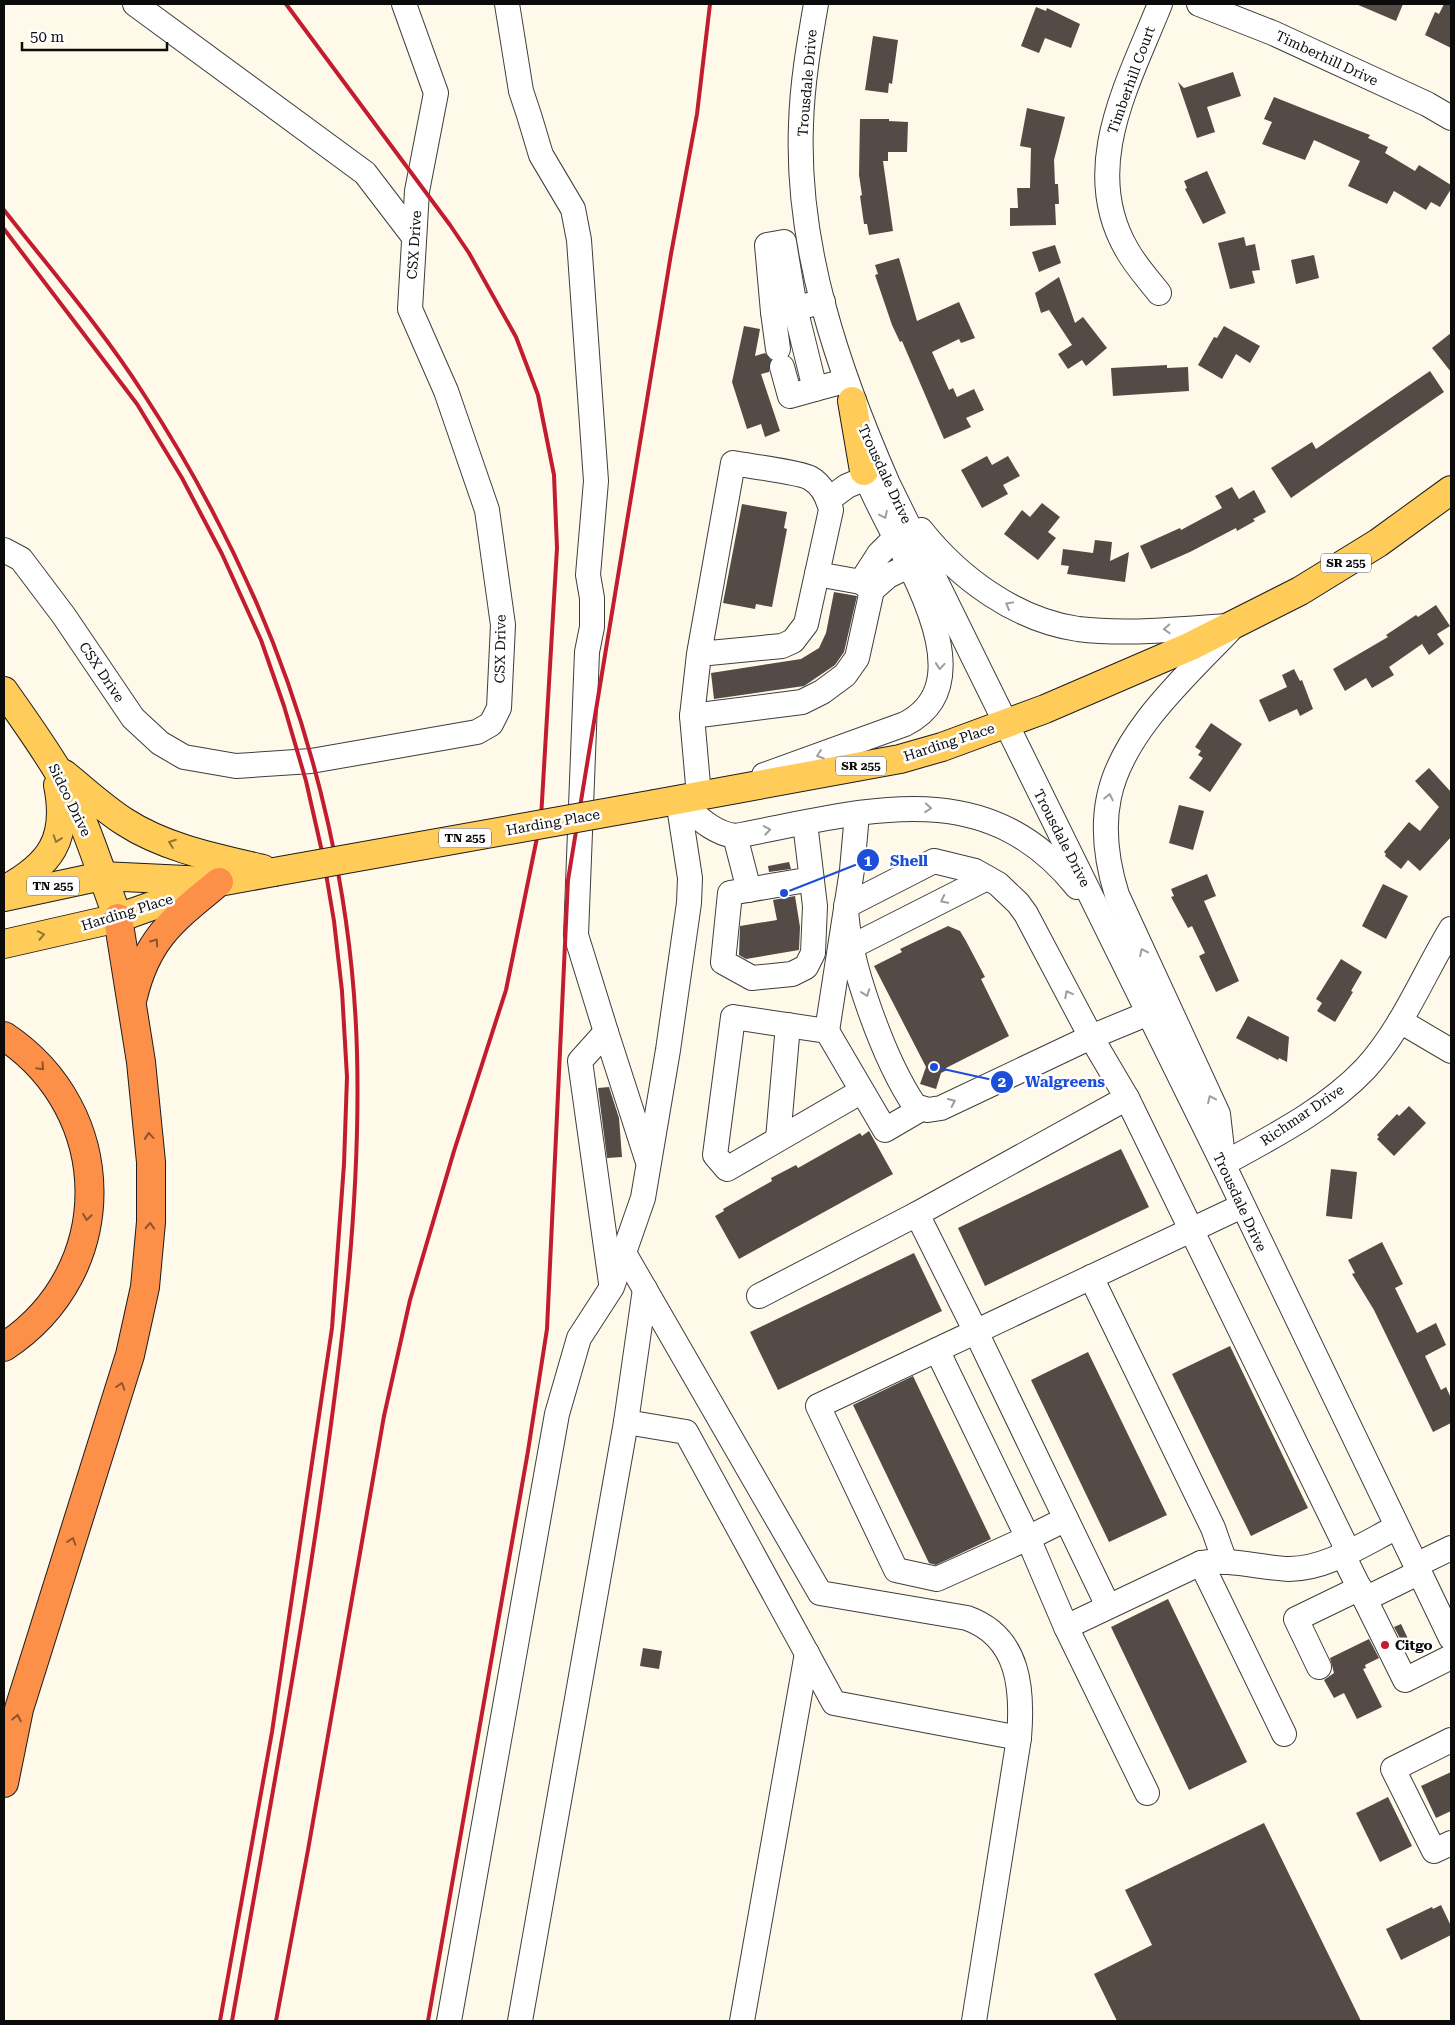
<svg xmlns="http://www.w3.org/2000/svg" width="1455" height="2025" viewBox="0 0 1455 2025" font-family="'Roboto Serif',serif">
  <style>
    .building { fill: #544b47 }
    .lines { fill: none; stroke-linecap: round; stroke-linejoin: round }
    .minor-casing { stroke: #3e3e3e; stroke-width: 26 }
    .major-casing { stroke: #1c1c1c; stroke-width: 30 }
    .highway-casing { stroke: #1c1c1c; stroke-width: 30 }
    .minor { stroke: #fff; stroke-width: 24 }
    .major { stroke: #ffcc59; stroke-width: 28 }
    .highway { stroke: #fd9049; stroke-width: 28 }
    .rail { stroke: #c21c2f; stroke-width: 4 }
    .major-bridge-casing { stroke: #1c1c1c; stroke-width: 30; stroke-linecap: butt }
    .major-bridge { stroke: #ffcc59; stroke-width: 28 }
    .oneway { stroke: #9d9d9d }
    .oneway2 { stroke: #917536 }
    .oneway3 { stroke: #90542d }
    .poi-dot { fill: #c21c2f; stroke: #fff; stroke-width: 2 }
    .labels { text-anchor: middle; dominant-baseline: central; stroke-width: 5; stroke-linejoin: round; paint-order: stroke }
    .shield { fill: #fff; stroke: #545454; stroke-width: 1 }
    .shield-label { font-size: 12px; font-weight: bold; fill: #0b0b0b }
    .street-label { font-size: 14px; fill: #0b0b0b; stroke: #fff }
    .poi-label { font-size: 14px; font-weight: bold; fill: #0b0b0b; stroke: #fff; text-anchor: start }
    .leader { fill: none; stroke: #1d4ed8; stroke-width: 2 }
    .callout-dot { fill: #1d4ed8; stroke: #fff; stroke-width: 2 }
    .mark-label { font-size: 15px; text-anchor: middle; font-weight: bold; fill: #fff }
    .callout-label { font-size: 15px; text-anchor: middle; font-weight: bold; fill: #1d4ed8; stroke: #fff; stroke-width: 5; stroke-linejoin: round; paint-order: stroke }
  </style>
  <rect width="100%" height="100%" fill="#fff9e9"/>
  <g class="building">
    <polygon points="1356,4 1403,4 1396,21"/>
    <polygon points="1444,4 1451,4 1451,48 1425,35 1435,12 1439,14"/>
    <polygon points="1036,7 1046,11 1047,8 1080,24 1071,48 1045,38 1039,53 1021,46"/>
    <polygon points="873,36 898,40 892,84 889,83 888,93 865,90"/>
    <polygon points="1233,72 1241,96 1207,107 1215,132 1197,138 1178,82 1184,88"/>
    <polygon points="1274,97 1370,135 1368,138 1388,147 1385,153 1415,171 1419,165 1451,185 1451,189 1440,207 1431,202 1426,210 1394,191 1387,204 1348,186 1360,161 1314,140 1305,160 1262,144 1272,122 1264,119"/>
    <polygon points="1027,108 1065,117 1054,160 1055,184 1058,184 1059,204 1055,204 1056,225 1010,226 1010,208 1018,208 1017,188 1030,188 1031,148 1020,146"/>
    <polygon points="860,119 889,119 889,121 908,122 907,152 888,152 888,161 883,161 893,231 869,235 867,224 864,224 860,196 862,195 859,175"/>
    <polygon points="1207,171 1226,213 1203,224 1185,189 1187,188 1184,181"/>
    <polygon points="1244,237 1246,246 1255,244 1260,270 1252,271 1255,283 1230,289 1218,243"/>
    <polygon points="1055,245 1061,263 1039,272 1032,252"/>
    <polygon points="1314,255 1319,278 1296,284 1291,260"/>
    <polygon points="899,258 917,321 959,302 975,338 961,343 959,339 932,352 949,390 953,388 957,397 974,389 984,410 966,418 971,427 944,439 902,341 900,342 892,325 875,275 878,274 875,265"/>
    <polygon points="1059,277 1075,323 1083,317 1107,348 1086,366 1082,360 1068,369 1058,354 1072,345 1049,310 1041,313 1035,293"/>
    <polygon points="744,326 760,329 755,356 765,353 771,360 769,372 761,374 780,431 765,437 761,424 747,429 732,382"/>
    <polygon points="1224,326 1260,346 1250,363 1236,354 1222,379 1198,365 1214,337 1217,338"/>
    <polygon points="1451,333 1451,372 1432,348"/>
    <polygon points="1167,365 1167,368 1188,367 1189,391 1113,396 1111,368"/>
    <polygon points="1430,371 1444,392 1291,498 1271,468 1312,442 1316,449"/>
    <polygon points="987,456 992,465 1008,456 1020,476 1003,485 1008,494 982,508 961,470"/>
    <polygon points="1232,487 1239,499 1254,490 1266,512 1253,519 1255,521 1237,531 1236,528 1190,552 1151,569 1140,546 1180,528 1181,530 1222,508 1215,496"/>
    <polygon points="1042,503 1060,517 1048,532 1056,538 1038,560 1004,534 1022,510 1030,517"/>
    <polygon points="742,504 787,512 784,528 787,529 772,607 756,604 755,609 723,603"/>
    <polygon points="1095,540 1112,542 1110,561 1129,552 1125,582 1067,574 1069,566 1061,565 1063,549 1093,553"/>
    <polygon points="834,592 857,596 844,652 835,665 804,686 714,699 711,673 801,659 819,648 826,633"/>
    <polygon points="1436,605 1450,626 1437,634 1444,644 1429,655 1422,644 1389,667 1394,675 1372,688 1366,678 1345,691 1333,669 1388,637 1386,635 1416,615 1418,617"/>
    <polygon points="1294,669 1300,681 1302,680 1313,709 1300,716 1297,709 1269,722 1259,700 1287,687 1282,675"/>
    <polygon points="1211,723 1242,744 1210,792 1189,778 1203,758 1198,755 1201,751 1195,747"/>
    <polygon points="1429,768 1451,792 1451,837 1420,871 1408,860 1401,869 1385,856 1386,854 1384,852 1409,822 1420,831 1439,807 1415,781"/>
    <polygon points="1179,805 1204,811 1193,850 1169,843"/>
    <polygon points="789,862 791,869 769,872 768,866"/>
    <polygon points="1207,874 1216,896 1204,901 1239,981 1216,992 1199,956 1205,953 1192,926 1188,928 1171,897 1174,896 1171,889"/>
    <polygon points="1383,884 1408,896 1386,939 1362,926"/>
    <polygon points="795,896 800,927 799,950 746,959 739,955 740,926 777,920 773,900"/>
    <polygon points="948,926 960,931 966,941 985,977 981,979 1009,1036 946,1068 947,1070 941,1073 936,1089 920,1084 926,1067 874,966 902,952 900,949"/>
    <polygon points="1341,959 1362,972 1351,991 1353,992 1335,1022 1317,1011 1322,1003 1316,999"/>
    <polygon points="1248,1016 1289,1037 1287,1062 1279,1058 1278,1060 1236,1038"/>
    <polygon points="609,1087 619,1118 622,1157 607,1158 598,1088"/>
    <polygon points="1409,1106 1426,1123 1394,1156 1377,1139 1379,1137 1377,1135 1397,1114 1399,1116"/>
    <polygon points="869,1131 893,1174 739,1259 715,1216 724,1211 723,1209 772,1181 771,1178 796,1165 798,1168 860,1133 862,1136"/>
    <polygon points="1121,1149 1149,1207 985,1286 958,1228"/>
    <polygon points="1331,1169 1357,1172 1352,1219 1326,1216"/>
    <polygon points="1382,1242 1403,1284 1395,1288 1417,1333 1436,1323 1446,1345 1425,1356 1441,1390 1446,1387 1451,1398 1451,1423 1433,1432 1374,1310 1352,1274 1355,1273 1348,1260"/>
    <polygon points="914,1253 942,1311 778,1390 750,1332"/>
    <polygon points="1230,1346 1308,1508 1251,1536 1172,1374"/>
    <polygon points="1088,1352 1167,1515 1109,1542 1031,1380"/>
    <polygon points="913,1376 991,1539 936,1565 929,1563 853,1405"/>
    <polygon points="1168,1599 1247,1762 1189,1790 1111,1627"/>
    <polygon points="1401,1624 1410,1643 1404,1646 1394,1627"/>
    <polygon points="1369,1639 1379,1658 1365,1665 1366,1668 1363,1669 1382,1707 1357,1719 1344,1693 1334,1698 1324,1680 1334,1673 1330,1658"/>
    <polygon points="643,1648 662,1651 659,1669 640,1666"/>
    <polygon points="1451,1772 1451,1811 1436,1818 1421,1786"/>
    <polygon points="1388,1797 1412,1846 1380,1862 1356,1813"/>
    <polygon points="1264,1823 1361,2021 1117,2021 1094,1974 1152,1945 1125,1890"/>
    <polygon points="1441,1905 1451,1926 1451,1935 1401,1960 1386,1929 1432,1907 1433,1909"/>
  </g>
  <g class="lines">
    <g class="minor-casing">
      <g id="minor">
        <polyline points="135,4 365,173 414,237"/>
        <polyline points="507,4 521,91 529,115 541,155 573,209 579,240 596,481 588,575 592,598 592,627 587,652 576,935 606,1032"/>
        <path d="M816,4C809,44 802,84 801,125C796,249 839,372 888,484L1223,1164L1451,1638"/>
        <polyline points="1199,4 1273,33 1427,104 1451,118"/>
        <path d="M1159,293C1148,279 1136,266 1127,250C1079,168 1129,82 1160,4"/>
        <polyline points="773,312 767,245 784,242 795,308 823,302"/>
        <polyline points="778,349 773,312 795,308 815,389 845,381"/>
        <polyline points="782,367 790,396 815,389"/>
        <polyline points="828,500 847,486 881,472"/>
        <path d="M921,530C959,578 1016,620 1078,629C1127,635 1179,629 1229,626"/>
        <polyline points="4,550 21,559 64,616 133,718 160,743 184,757 236,766 311,761 477,732 491,724 499,708 503,625 487,510 446,391 410,309 417,191 436,93 404,4"/>
        <polyline points="817,574 861,582 872,590"/>
        <polyline points="861,582 879,554 895,538"/>
        <path d="M692,716L699,654L733,463C748,466 799,472 810,478C821,484 828,497 831,510L806,624L793,641L782,646L699,654"/>
        <path d="M764,775L905,724C997,677 884,534 864,471"/>
        <polyline points="699,796 692,716 802,702 822,692 845,675 857,658 872,590 888,576 923,559"/>
        <path d="M678,800C696,815 712,833 735,836C861,813 983,770 1077,887"/>
        <polyline points="805,823 815,906 813,953 806,967 792,974 752,978 723,962 730,893 812,879"/>
        <polyline points="735,836 749,890"/>
        <polyline points="851,947 987,878"/>
        <polyline points="1400,1021 1451,1051"/>
        <polyline points="827,1031 852,870 857,814"/>
        <polyline points="862,1091 727,1169 715,1155 733,1017 827,1031 885,1130 921,1109"/>
        <path d="M1127,1098L1091,1037L1026,914L1018,903L998,884L975,871L934,861L846,906C847,960 885,1062 915,1106L928,1110L941,1108L1091,1037L1149,1013"/>
        <polyline points="778,1139 788,1025"/>
        <path d="M1222,1149L1218,1114L1117,895C1107,863 1102,830 1109,797C1122,733 1186,676 1229,631"/>
        <path d="M1223,1164C1272,1137 1326,1110 1365,1069C1402,1029 1423,975 1451,929"/>
        <polyline points="917,1214 1127,1098 1348,1551"/>
        <path d="M624,1253L820,1593L967,1618C1020,1637 1023,1690 1019,1738L974,2021"/>
        <polyline points="1091,1277 1213,1528 1225,1562"/>
        <polyline points="611,1283 580,1061 606,1032 647,1159"/>
        <polyline points="759,1296 917,1214 976,1332 1108,1606"/>
        <polyline points="937,1350 1028,1538 1066,1519"/>
        <polyline points="626,1422 645,1289"/>
        <polyline points="1342,1553 1405,1680 1451,1657"/>
        <polyline points="1416,1565 1451,1548"/>
        <polyline points="1365,1599 1420,1572"/>
        <polyline points="1066,1627 1201,1563"/>
        <polyline points="1319,1667 1296,1619 1360,1588"/>
        <path d="M1284,1734L1201,1563C1230,1558 1260,1568 1289,1569C1327,1569 1365,1543 1397,1527"/>
        <polyline points="1451,1740 1393,1769 1434,1851 1451,1843"/>
        <polyline points="1147,1793 1066,1627 1028,1538 937,1579 896,1570 818,1406 1242,1206"/>
        <polyline points="449,2021 557,1414 579,1338 612,1287 643,1198 668,1050 689,903 690,878 678,800"/>
        <polyline points="520,2021 626,1422 686,1432 834,1703 1019,1738"/>
        <polyline points="742,2021 807,1653"/>
      </g>
    </g>
    <g class="major-casing">
      <g id="major">
        <polyline points="852,401 864,471"/>
        <path d="M4,691C25,721 47,751 65,783C87,826 101,873 118,918"/>
        <path d="M64,774C84,790 103,808 125,822C165,848 216,858 263,869"/>
        <polyline points="655,804 900,759 942,747 1045,709 1191,646 1300,591 1378,543 1451,490"/>
        <path d="M4,890C50,865 69,840 58,785"/>
        <polyline points="4,897 102,876 207,881"/>
        <polyline points="4,944 118,918 219,882 274,872"/>
      </g>
    </g>
    <g class="highway-casing">
      <g id="highway">
        <path d="M133,997C147,938 174,919 219,882"/>
        <path d="M4,1036C117,1111 119,1272 4,1347"/>
        <polyline points="4,1783 19,1709 130,1355 145,1287 151,1222 151,1162 141,1062 118,918"/>
      </g>
    </g>
    <use href="#minor" class="minor"/>
    <use href="#major" class="major"/>
    <use href="#highway" class="highway"/>
    <g class="rail">
      <path d="M4,210C51,270 102,329 143,393C187,460 225,531 257,604C317,742 353,901 357,1052C361,1205 341,1359 319,1510C294,1681 262,1851 232,2021"/>
      <polyline points="4,229 137,404 182,478 222,554 261,640 284,706 306,781 323,856 334,921 342,991 347,1077 344,1164 332,1328 272,1732 220,2021"/>
      <polyline points="276,2021 308,1850 384,1416 410,1300 454,1151 506,990 541,818 557,548 554,475 538,395 516,337 469,253 450,225 286,4"/>
      <polyline points="428,2021 528,1451 547,1329 568,880 671,254 697,114 710,4"/>
    </g>
    <g class="major-bridge-casing">
      <polyline id="major-bridge" points="274,872 655,804"/>
    </g>
    <use href="#major-bridge" class="major-bridge"/>
  </g>
  <defs><path id="oneway-chevron" d="M-2-3.5L2.5 0L-2 3.5" fill="none" stroke-width="1.6" stroke-linecap="round" stroke-linejoin="round" transform="scale(1.25)"/></defs>
  <g class="oneway">
    <use href="#oneway-chevron" transform="translate(884 515) rotate(64)"/>
    <use href="#oneway-chevron" transform="translate(1009 605) rotate(-151)"/>
    <use href="#oneway-chevron" transform="translate(1167 629) rotate(177)"/>
    <use href="#oneway-chevron" transform="translate(940 666) rotate(95)"/>
    <use href="#oneway-chevron" transform="translate(820 755) rotate(161)"/>
    <use href="#oneway-chevron" transform="translate(1109 797) rotate(-78)"/>
    <use href="#oneway-chevron" transform="translate(928 808) rotate(5)"/>
    <use href="#oneway-chevron" transform="translate(767 830) rotate(-10)"/>
    <use href="#oneway-chevron" transform="translate(944 900) rotate(153)"/>
    <use href="#oneway-chevron" transform="translate(1143 952) rotate(-115)"/>
    <use href="#oneway-chevron" transform="translate(866 993) rotate(70)"/>
    <use href="#oneway-chevron" transform="translate(1068 994) rotate(-118)"/>
    <use href="#oneway-chevron" transform="translate(1211 1099) rotate(-115)"/>
    <use href="#oneway-chevron" transform="translate(952 1102) rotate(-25)"/>
  </g>
  <g class="oneway2">
    <use href="#oneway-chevron" transform="translate(57 839) rotate(109)"/>
    <use href="#oneway-chevron" transform="translate(172 843) rotate(-160)"/>
    <use href="#oneway-chevron" transform="translate(41 935) rotate(-11)"/>
  </g>
  <g class="oneway3">
    <use href="#oneway-chevron" transform="translate(155 942) rotate(-55)"/>
    <use href="#oneway-chevron" transform="translate(41 1067) rotate(47)"/>
    <use href="#oneway-chevron" transform="translate(149 1136) rotate(-95)"/>
    <use href="#oneway-chevron" transform="translate(87 1217) rotate(99)"/>
    <use href="#oneway-chevron" transform="translate(150 1226) rotate(-87)"/>
    <use href="#oneway-chevron" transform="translate(121 1386) rotate(-72)"/>
    <use href="#oneway-chevron" transform="translate(72 1541) rotate(-72)"/>
    <use href="#oneway-chevron" transform="translate(17 1718) rotate(-79)"/>
  </g>
  <circle class="poi-dot" cx="1385" cy="1645" r="5"/>
  <g class="labels">
    <g class="shield">
      <rect x="1321" y="553.5" width="50" height="19" rx="4"/>
      <rect x="836" y="756.5" width="50" height="19" rx="4"/>
      <rect x="439" y="828.5" width="52" height="19" rx="4"/>
      <rect x="27" y="876.5" width="52" height="19" rx="4"/>
    </g>
    <g class="shield-label">
      <text x="1346" y="563">SR 255</text>
      <text x="861" y="766">SR 255</text>
      <text x="465" y="838">TN 255</text>
      <text x="53" y="886">TN 255</text>
    </g>
    <g class="street-label">
      <text transform="translate(1327 58) rotate(25)">Timberhill Drive</text>
      <text transform="translate(1131 80) rotate(-70)">Timberhill Court</text>
      <text transform="translate(807 83) rotate(-85)">Trousdale Drive</text>
      <text transform="translate(414 245) rotate(-86)">CSX Drive</text>
      <text transform="translate(885 474) rotate(65)">Trousdale Drive</text>
      <text transform="translate(500 649) rotate(-89)">CSX Drive</text>
      <text transform="translate(102 672) rotate(56)">CSX Drive</text>
      <text transform="translate(949 742) rotate(-18)">Harding Place</text>
      <text transform="translate(70 800) rotate(64)">Sidco Drive</text>
      <text transform="translate(553 822) rotate(-10)">Harding Place</text>
      <text transform="translate(1062 838) rotate(63)">Trousdale Drive</text>
      <text transform="translate(127 912) rotate(-17)">Harding Place</text>
      <text transform="translate(1302 1115) rotate(-34)">Richmar Drive</text>
      <text transform="translate(1240 1202) rotate(65)">Trousdale Drive</text>
    </g>
    <g class="poi-label">
      <text x="1395" y="1645">Citgo</text>
    </g>
  </g>
  <path class="leader" d="M784 893L868 860M934 1067L1002 1082"/>
  <g class="callout-dot">
    <circle cx="784" cy="893" r="5"/>
    <circle cx="934" cy="1067" r="5"/>
    <circle cx="868" cy="860" r="12"/>
    <circle cx="1002" cy="1082" r="12"/>
  </g>
  <g class="mark-label">
    <text x="868" y="866">1</text>
    <text x="1002" y="1087">2</text>
  </g>
  <g class="callout-label">
    <text x="909" y="866">Shell</text>
    <text x="1065" y="1087">Walgreens</text>
  </g>
  <rect width="1455" height="2025" fill="none" stroke="#0b0b0b" stroke-width="10"/>
  <path d="M22 42v8h145v-8" fill="none" stroke="#0b0b0b" stroke-width="2.5"/>
  <text x="30" y="42" font-size="15" fill="#0b0b0b" stroke="#ffffff" stroke-width="4" paint-order="stroke">50 m</text>
</svg>
